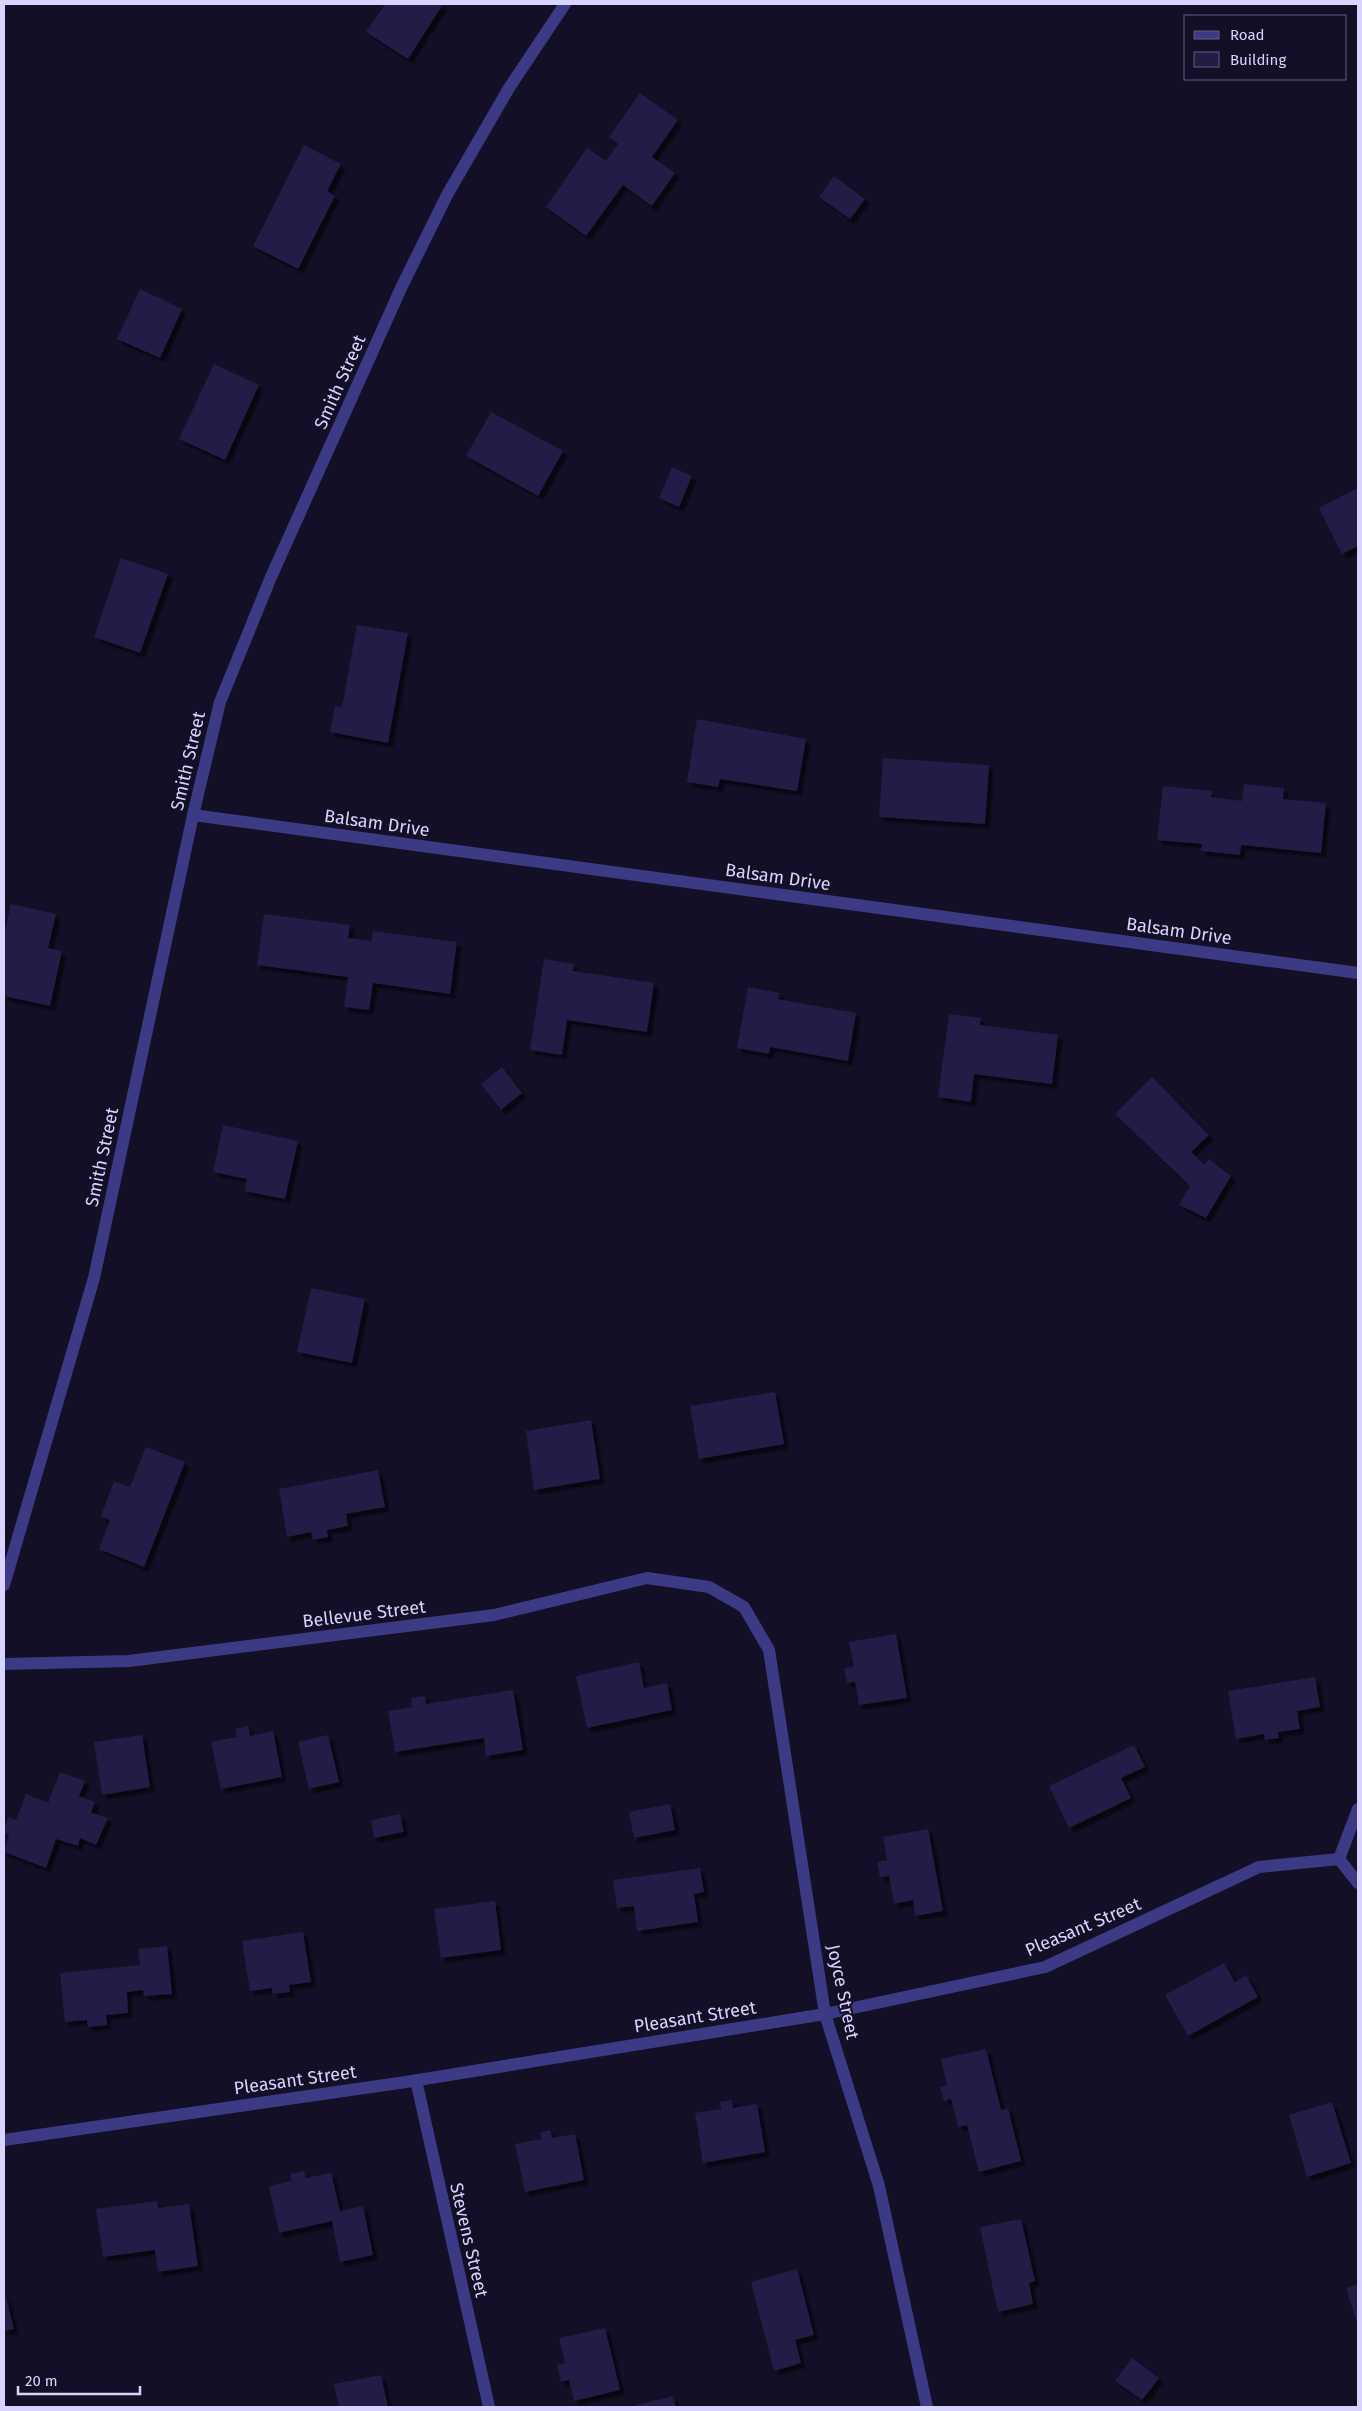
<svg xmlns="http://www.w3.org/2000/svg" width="1362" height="2411" viewBox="0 0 1362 2411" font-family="'Fira Sans',sans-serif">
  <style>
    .building { fill: #241b47; filter: url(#shadow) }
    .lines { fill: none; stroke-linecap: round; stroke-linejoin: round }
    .minor { stroke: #3d3a85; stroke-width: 12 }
    .labels { text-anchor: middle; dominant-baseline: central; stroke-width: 4; stroke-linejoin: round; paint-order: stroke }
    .street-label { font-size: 18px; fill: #d9d4ff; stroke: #130f26 }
  </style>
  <defs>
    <filter id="shadow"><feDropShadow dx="4.5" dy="4.5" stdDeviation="1" flood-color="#0009"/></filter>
  </defs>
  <rect width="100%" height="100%" fill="#130f26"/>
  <g class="building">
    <polygon points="385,4 443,4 408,59 366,32"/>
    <polygon points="640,93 678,120 652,157 675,173 652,206 623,185 586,236 546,207 587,148 606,161 618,144 609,137"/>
    <polygon points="304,145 341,164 327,191 335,196 298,269 253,246"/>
    <polygon points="834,176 865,199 850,219 819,197"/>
    <polygon points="140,289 182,309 160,358 117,339"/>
    <polygon points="214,364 259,385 225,460 179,439"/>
    <polygon points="491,412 563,451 538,496 466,456"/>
    <polygon points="672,467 692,476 679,507 659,498"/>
    <polygon points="1358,488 1358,546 1342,554 1319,508"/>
    <polygon points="121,558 168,574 140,653 94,637"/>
    <polygon points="357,625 408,633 388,743 330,732 335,706 342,707"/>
    <polygon points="697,719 806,739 797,791 720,779 718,787 687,782"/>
    <polygon points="883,758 989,765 985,824 879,817"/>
    <polygon points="1244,784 1284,788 1283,799 1326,803 1321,853 1241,845 1240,855 1201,851 1202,844 1157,840 1163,786 1212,791 1211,797 1242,801"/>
    <polygon points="11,904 56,914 48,948 62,951 50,1006 4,996 4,934"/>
    <polygon points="264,914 350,925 348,938 371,941 373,931 457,942 450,994 373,983 369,1010 344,1007 348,977 257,965"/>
    <polygon points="544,959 574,964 573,971 654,983 647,1032 567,1020 562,1055 530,1050"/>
    <polygon points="748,987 780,993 778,999 856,1013 848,1061 770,1047 769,1054 737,1048"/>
    <polygon points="949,1014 981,1018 980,1025 1058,1035 1052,1084 974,1074 971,1102 938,1097"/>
    <polygon points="502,1067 522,1093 501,1110 481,1084"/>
    <polygon points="1152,1077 1209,1135 1191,1152 1205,1165 1209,1159 1231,1176 1206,1218 1179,1205 1190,1186 1115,1114"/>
    <polygon points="223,1125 298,1141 285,1199 244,1191 247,1179 213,1172"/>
    <polygon points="311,1288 365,1299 352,1363 297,1352"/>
    <polygon points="775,1392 784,1444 699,1459 690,1406"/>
    <polygon points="591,1420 600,1479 534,1490 526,1431"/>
    <polygon points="146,1447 185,1462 144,1567 99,1549 110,1520 101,1516 114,1481 130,1487"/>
    <polygon points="378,1470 385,1507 346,1514 348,1526 327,1530 328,1537 313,1540 311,1532 287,1537 279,1489"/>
    <polygon points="896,1634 907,1698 859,1705 855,1682 847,1683 844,1668 854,1666 849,1642"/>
    <polygon points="639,1662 644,1688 667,1683 672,1710 587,1728 576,1676"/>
    <polygon points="1315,1677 1320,1707 1297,1711 1300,1729 1278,1732 1279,1738 1265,1740 1264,1734 1236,1739 1228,1691"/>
    <polygon points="513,1690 523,1750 486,1756 484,1738 395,1752 388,1711 412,1707 411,1698 425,1696 426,1704"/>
    <polygon points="248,1726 250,1736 273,1731 282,1777 221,1789 211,1742 237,1737 235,1729"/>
    <polygon points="142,1735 150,1787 102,1795 94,1742"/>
    <polygon points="328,1735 339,1782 309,1789 298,1742"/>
    <polygon points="1134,1745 1145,1767 1121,1778 1131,1798 1069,1828 1049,1786"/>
    <polygon points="60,1772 85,1781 79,1796 95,1802 91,1813 108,1818 96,1845 80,1838 78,1846 56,1839 46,1868 4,1852 9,1834 4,1832 4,1828 9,1817 16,1820 26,1794 48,1803"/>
    <polygon points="670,1804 675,1830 634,1838 629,1812"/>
    <polygon points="400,1814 404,1832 374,1838 371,1820"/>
    <polygon points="928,1829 943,1911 915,1916 913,1900 894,1904 889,1876 880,1877 877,1862 887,1860 883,1837"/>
    <polygon points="700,1868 704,1892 694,1894 698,1922 637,1931 634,1906 617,1908 613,1880"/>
    <polygon points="495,1901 501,1950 441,1958 434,1909"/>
    <polygon points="303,1932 311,1982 289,1985 290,1992 273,1994 272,1988 250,1991 242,1941"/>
    <polygon points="167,1946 172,1994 144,1996 143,1990 127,1992 128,2013 106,2015 107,2025 88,2027 87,2020 65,2022 60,1973 140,1965 138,1949"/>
    <polygon points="1224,1963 1235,1982 1246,1975 1258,1997 1188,2036 1165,1995"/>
    <polygon points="986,2049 1001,2110 1008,2108 1021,2161 979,2172 967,2125 958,2127 951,2099 944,2101 940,2087 947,2085 941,2059"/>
    <polygon points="732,2100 733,2108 757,2104 765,2152 703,2163 695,2113 721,2109 720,2102"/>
    <polygon points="1332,2102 1351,2163 1307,2177 1289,2115"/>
    <polygon points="550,2130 552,2138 575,2134 584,2180 525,2192 515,2144 541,2139 540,2132"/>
    <polygon points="304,2171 306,2178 331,2173 340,2211 363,2206 373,2255 340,2262 332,2221 279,2233 269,2186 292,2181 290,2174"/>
    <polygon points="157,2201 158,2208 189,2204 198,2266 158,2272 155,2250 103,2257 96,2209"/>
    <polygon points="1021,2219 1035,2281 1029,2283 1033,2304 998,2312 980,2227"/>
    <polygon points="797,2269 814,2335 795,2340 801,2363 774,2371 751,2282"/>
    <polygon points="1358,2284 1358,2326 1346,2288"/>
    <polygon points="4,2290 14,2329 4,2331"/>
    <polygon points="605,2328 620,2390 574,2401 569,2380 561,2382 557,2365 565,2363 559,2338"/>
    <polygon points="1132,2358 1159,2378 1142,2400 1115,2381"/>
    <polygon points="381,2375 388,2407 339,2407 334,2384"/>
    <polygon points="673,2396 676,2407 629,2407"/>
  </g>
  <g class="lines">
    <g class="minor">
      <polyline points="193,815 1358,973"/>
      <polyline points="4,1585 94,1278 193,815 220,702 271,577 402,286 447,195 509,88 565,4"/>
      <polyline points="4,1664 129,1661 494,1615 647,1578 709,1587 744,1607 769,1650 825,2014 879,2186 927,2407"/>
      <polyline points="1339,1859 1358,1809"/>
      <polyline points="416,2080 489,2407"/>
      <polyline points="4,2140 406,2082 825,2014 1045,1967 1259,1867 1339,1859 1358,1883"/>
    </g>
  </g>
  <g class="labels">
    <g class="street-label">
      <text transform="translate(340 382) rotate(-66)">Smith Street</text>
      <text transform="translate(188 761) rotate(-77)">Smith Street</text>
      <text transform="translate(377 823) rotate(8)">Balsam Drive</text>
      <text transform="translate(778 877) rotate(8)">Balsam Drive</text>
      <text transform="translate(1179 931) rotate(8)">Balsam Drive</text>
      <text transform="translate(102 1157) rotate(-78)">Smith Street</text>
      <text transform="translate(364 1614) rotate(-7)">Bellevue Street</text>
      <text transform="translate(1083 1927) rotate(-23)">Pleasant Street</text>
      <text transform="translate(843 1992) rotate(78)">Joyce Street</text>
      <text transform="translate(695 2017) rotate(-9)">Pleasant Street</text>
      <text transform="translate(295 2080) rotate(-8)">Pleasant Street</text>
      <text transform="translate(469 2240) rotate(77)">Stevens Street</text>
    </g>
  </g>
  <rect width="1362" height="2411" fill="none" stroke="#d9d4ff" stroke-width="10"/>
  <rect x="1184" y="15" width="162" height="65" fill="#130f26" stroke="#625e7d"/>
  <rect x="1194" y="31" width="25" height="8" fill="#3d3a85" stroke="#625e7d"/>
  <text x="1230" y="40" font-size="15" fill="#d9d4ff">Road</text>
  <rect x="1194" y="52" width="25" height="15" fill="#241b47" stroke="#625e7d"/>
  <text x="1230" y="65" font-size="15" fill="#d9d4ff">Building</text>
  <path d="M18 2386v8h122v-8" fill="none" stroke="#d9d4ff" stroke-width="2.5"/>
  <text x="25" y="2386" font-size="15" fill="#d9d4ff" stroke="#130f26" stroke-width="4" paint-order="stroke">20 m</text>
</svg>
